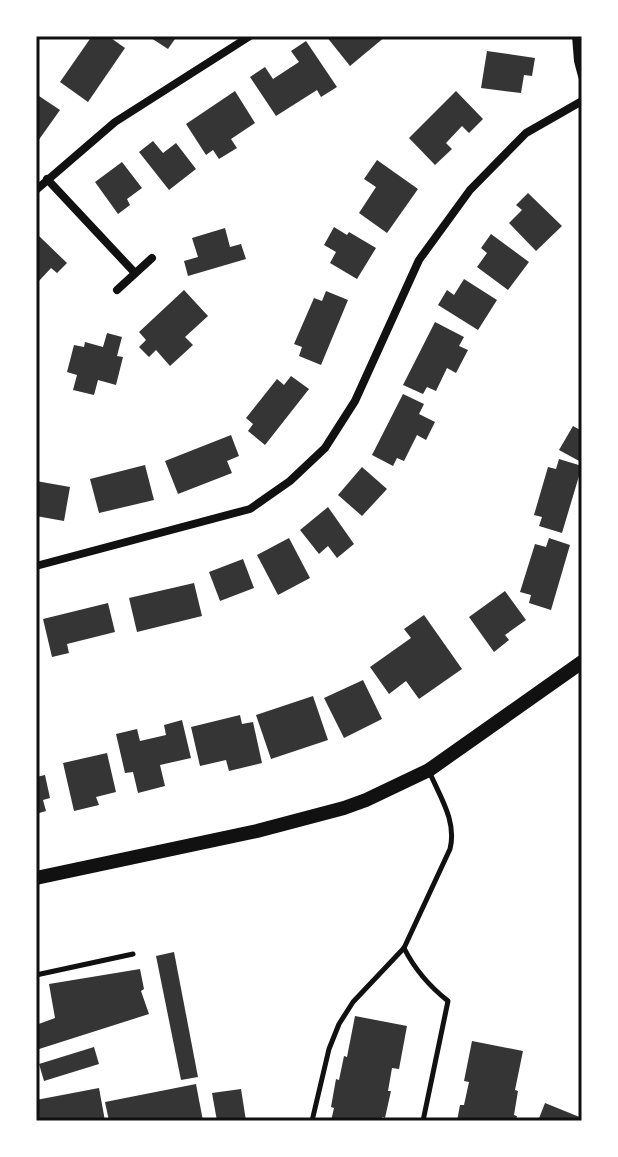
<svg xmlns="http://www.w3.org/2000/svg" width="618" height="1157" viewBox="0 0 618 1157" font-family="'Work Sans',sans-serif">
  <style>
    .building { fill: #353535 }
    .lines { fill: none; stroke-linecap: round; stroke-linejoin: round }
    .path { stroke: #111; stroke-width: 5 }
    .service { stroke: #111; stroke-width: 5 }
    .minor { stroke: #111; stroke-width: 8 }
    .tertiary { stroke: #111; stroke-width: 14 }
    .neatline { fill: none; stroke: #111; stroke-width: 3 }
  </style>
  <rect width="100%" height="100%" fill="#fff"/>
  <g class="building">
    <polygon points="92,36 108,36 125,48 88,102 60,82"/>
    <polygon points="148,36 177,36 168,49"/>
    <polygon points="326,36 386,36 350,66"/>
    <polygon points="306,41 337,87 321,97 317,90 276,116 250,77 265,67 273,79 299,62 291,51"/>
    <polygon points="487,51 535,58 532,76 524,75 521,93 481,88"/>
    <polygon points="235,91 255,123 231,139 237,148 219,159 213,150 206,155 186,124"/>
    <polygon points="456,91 483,119 469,133 462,126 446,143 452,149 435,165 409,138"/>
    <polygon points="36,94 60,110 38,141 36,139"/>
    <polygon points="153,141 163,153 176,143 196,169 169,190 139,152"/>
    <polygon points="377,160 418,189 387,233 359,213 376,187 364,179"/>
    <polygon points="122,162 142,188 127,199 130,205 118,214 95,182"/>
    <polygon points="528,193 562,226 536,251 509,223 522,210 516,205"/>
    <polygon points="334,227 347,235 349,232 376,248 357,279 330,263 336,252 324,245"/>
    <polygon points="225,228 230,247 241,244 246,259 188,276 184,261 198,257 192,238"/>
    <polygon points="491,234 529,262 508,290 477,267 487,253 481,248"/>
    <polygon points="39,236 67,263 57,273 51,268 38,282 36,239"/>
    <polygon points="464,279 497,300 478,330 438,305 447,290 454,295"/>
    <polygon points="184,290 208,316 185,337 193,345 170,366 156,350 149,357 139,347 146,340 139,332"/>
    <polygon points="326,291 348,300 321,365 299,356 302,347 294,344 314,298 322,301"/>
    <polygon points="435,322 464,337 459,346 468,350 456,373 447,368 436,391 427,387 423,394 403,385"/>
    <polygon points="107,333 122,337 117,356 123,357 116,385 98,380 94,395 73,390 77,375 67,372 74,345 84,347 85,342 103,347"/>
    <polygon points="291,376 309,389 265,445 248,431 253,424 246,418 277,379 284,385"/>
    <polygon points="403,394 424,404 419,414 435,422 426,440 417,435 404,461 397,458 393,466 372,455"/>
    <polygon points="573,426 582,431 581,462 559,450"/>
    <polygon points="231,435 239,456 227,461 232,473 178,494 165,461"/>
    <polygon points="559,459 582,466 562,533 539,526 542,517 534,515 548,467 556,469"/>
    <polygon points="145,465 154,500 99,513 90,479"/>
    <polygon points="362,467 387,489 362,516 338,495"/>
    <polygon points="36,481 70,487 64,521 36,516"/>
    <polygon points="328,507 354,544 337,558 328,546 319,554 300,530"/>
    <polygon points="289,538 310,578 278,595 257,555"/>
    <polygon points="549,538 570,545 551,610 529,603 531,595 520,592 535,544 546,547"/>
    <polygon points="243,559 254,588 220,601 209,572"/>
    <polygon points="194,583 202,616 137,632 129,598"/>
    <polygon points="505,591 526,620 505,635 509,640 494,652 469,617"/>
    <polygon points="108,603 115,632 67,644 69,653 52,657 43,619"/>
    <polygon points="424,615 462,669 419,699 406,681 389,694 370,667 411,638 404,629"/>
    <polygon points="363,680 382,719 344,738 324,698"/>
    <polygon points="313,696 328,740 271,759 256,715"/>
    <polygon points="240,715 242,724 253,722 262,763 229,771 226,760 200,766 191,727"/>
    <polygon points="182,720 191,758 160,765 165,786 138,793 133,772 125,773 116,734 137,729 140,741 166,735 164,725"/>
    <polygon points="107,753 116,792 96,797 99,805 74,811 63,763"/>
    <polygon points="45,775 50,798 43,800 46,811 36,814 36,777"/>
    <polygon points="174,952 198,1077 181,1080 156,956"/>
    <polygon points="140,969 144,989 141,991 149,1014 36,1050 36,1025 55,1018 49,984"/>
    <polygon points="355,1016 407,1026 399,1069 392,1068 388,1091 391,1091 385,1118 382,1117 382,1121 331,1121 334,1108 331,1107 336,1079 339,1080 344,1056 347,1057"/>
    <polygon points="472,1041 523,1051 515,1090 518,1091 514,1115 517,1116 516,1121 457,1121 460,1105 464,1105 469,1082 464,1081"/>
    <polygon points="94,1047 99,1064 44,1081 39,1064"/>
    <polygon points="196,1084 203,1121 109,1121 105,1102"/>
    <polygon points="99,1088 105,1121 36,1121 36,1100"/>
    <polygon points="241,1089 246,1121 217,1121 212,1093"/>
    <polygon points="545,1103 582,1118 582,1121 538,1121"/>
  </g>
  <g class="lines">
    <polyline class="path" points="36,975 133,954"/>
    <g class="service">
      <path d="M404,948C415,970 429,986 448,1001L423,1121"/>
      <path d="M312,1121L329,1049L339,1024L353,1002L404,948L450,849C457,821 440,797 429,771"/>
    </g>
    <g class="minor">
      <polyline points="576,36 578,61 582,76"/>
      <polyline points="47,179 135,273"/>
      <polyline points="36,190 115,122 250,36"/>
      <polyline points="117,290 152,258"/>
      <polyline points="36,566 250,509 290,481 325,448 355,401 419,260 470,190 526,133 582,101"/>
    </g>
    <polyline class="tertiary" points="36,878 257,831 344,808 366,800 429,770 582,662"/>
  </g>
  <rect width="618" height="1157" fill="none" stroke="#ffffff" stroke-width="76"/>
  <rect x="38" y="38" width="542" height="1081" class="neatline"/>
</svg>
